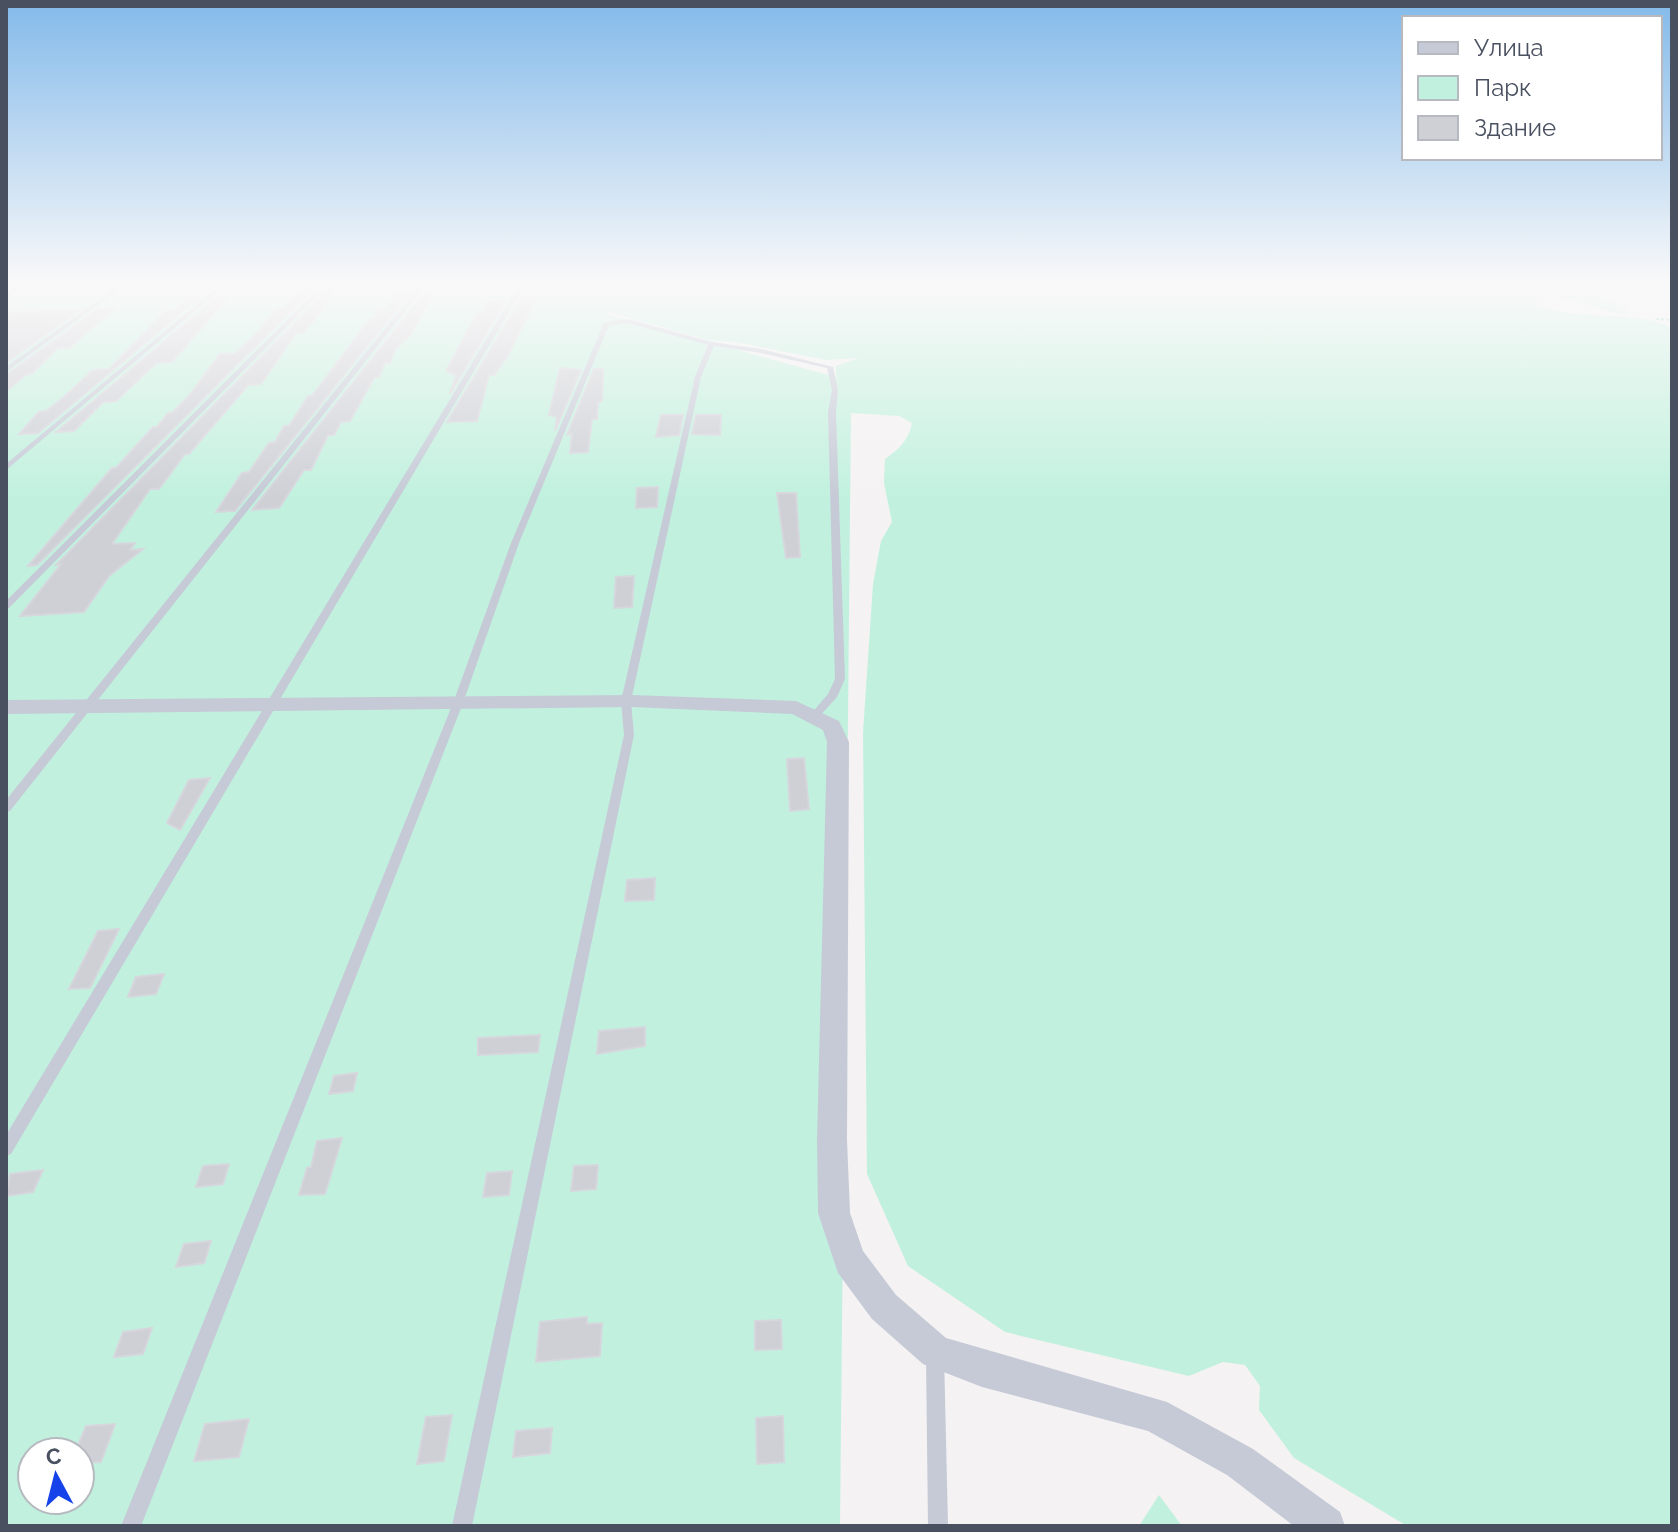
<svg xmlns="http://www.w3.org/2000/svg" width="1678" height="1532" viewBox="0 0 1678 1532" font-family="Raleway,sans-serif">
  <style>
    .green { fill: #c1f1de; fill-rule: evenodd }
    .building { fill: #ced0d6; stroke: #d6d6dd; stroke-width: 2 }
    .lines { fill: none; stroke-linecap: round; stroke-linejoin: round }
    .path { stroke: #78d0b8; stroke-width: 2; stroke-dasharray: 3 2; stroke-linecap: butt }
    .lane { fill: #c5cad6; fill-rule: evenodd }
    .street { fill: #c5cad6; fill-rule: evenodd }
  </style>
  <rect width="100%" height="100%" fill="#f4f2f2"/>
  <g class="green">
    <path d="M6,285H1571L1623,306L1628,314C1600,315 1557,286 1532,302C1575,325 1629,306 1672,328V1526H1407L1294,1458L1259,1410L1260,1386L1245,1365L1223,1362L1189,1376L1005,1332L908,1266L867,1174L863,733L873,584L881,541L892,522L884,483L885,459C898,450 909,440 912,423L899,416L851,413L840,1526H6ZM609,312L707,340L736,342L826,360L858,358L836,366V377L605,314ZM32,1452H80V1500H32Z"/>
    <polygon points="1159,1495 1182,1526 1139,1526"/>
  </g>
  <g class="building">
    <polygon points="314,288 37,565 28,566 112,468 116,468 153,427 157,427 168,413 173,412 188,397 220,354 235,354 260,330 276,309 282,309 303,289"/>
    <polygon points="329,288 335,288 320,313 303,333 296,333 261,384 248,385 189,454 185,454 159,489 150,489 112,544 135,543 130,550 143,549 109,576 84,612 20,616 61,564 56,565"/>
    <polygon points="434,292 411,334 395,350 390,363 385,363 379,377 374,378 350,421 341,422 334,435 328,435 311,470 304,470 279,508 252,510 424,293"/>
    <polygon points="395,293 410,293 235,511 216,512 242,473 249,472 269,443 275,442 284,426 289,426 308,396 312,396 370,319 374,319 379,309 387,309"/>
    <polygon points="228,297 172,362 156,363 116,401 103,402 74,431 56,432 216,298"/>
    <polygon points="199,298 38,433 19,434 39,412 46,411 64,397 93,370 109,369 167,310 177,310 186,299"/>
    <polygon points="536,299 507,357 494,375 489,375 477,421 447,422 520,300"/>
    <polygon points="506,301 450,394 456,375 446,371 471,324 478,313 483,313 486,302"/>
    <polygon points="98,309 114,309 69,348 58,348 31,374 27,374 6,391 6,375"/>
    <polygon points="80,310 6,363 6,312"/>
    <polygon points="560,368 581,370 555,431 557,417 549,415"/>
    <polygon points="594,369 603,369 602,401 598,402 597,419 592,419 588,452 570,453 572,434 567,435"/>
    <polygon points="661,415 683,415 679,435 656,437"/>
    <polygon points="696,415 721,415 720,435 692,434"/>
    <polygon points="658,487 657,507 636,508 637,488"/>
    <polygon points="777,493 796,493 800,557 786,558"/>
    <polygon points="634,576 632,607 614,608 616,577"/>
    <polygon points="804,758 809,809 790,811 787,759"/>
    <polygon points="210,778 180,830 167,823 189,780"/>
    <polygon points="655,878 654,900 625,901 627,880"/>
    <polygon points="119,929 90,988 69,989 98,931"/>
    <polygon points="164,974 156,994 128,997 136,977"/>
    <polygon points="645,1027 645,1046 597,1054 599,1031"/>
    <polygon points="540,1035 538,1052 478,1055 478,1038"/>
    <polygon points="357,1073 353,1091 329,1094 334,1076"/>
    <polygon points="342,1138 325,1194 299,1195 307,1168 311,1167 317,1141"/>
    <polygon points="229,1164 223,1184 196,1187 203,1166"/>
    <polygon points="598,1165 596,1189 571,1191 574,1166"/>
    <polygon points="43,1170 33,1192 6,1196 10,1174"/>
    <polygon points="512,1171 509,1195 483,1197 487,1173"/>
    <polygon points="211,1241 204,1263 176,1267 184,1244"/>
    <polygon points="587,1317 587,1324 602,1323 600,1356 536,1362 540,1322"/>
    <polygon points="781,1320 782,1349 755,1350 755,1321"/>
    <polygon points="152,1328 143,1354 114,1357 123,1332"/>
    <polygon points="452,1415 444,1461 417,1464 426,1417"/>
    <polygon points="783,1416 784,1462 757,1464 756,1418"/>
    <polygon points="249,1419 239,1457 194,1461 205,1424"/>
    <polygon points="115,1424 101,1462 80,1463 80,1452 75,1452 86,1426"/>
    <polygon points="552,1428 550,1453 513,1457 516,1431"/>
  </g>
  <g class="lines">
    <polyline class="path" points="1656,319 1672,320"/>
    <g class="lane">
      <polygon points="19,285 26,285 6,298 6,293"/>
      <polygon points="119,285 126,285 6,372 6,367"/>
      <polygon points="220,285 226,285 6,470 6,464"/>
      <polygon points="322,285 328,285 9,608 6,609 6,601"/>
      <polygon points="420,285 426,285 10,811 6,812 6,800"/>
      <polygon points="519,285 525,285 11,1154 6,1156 6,1135"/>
      <polygon points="628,319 712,342 761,349 833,367 838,390 836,412 845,679 837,697 819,717 811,717 810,715 828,694 835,679 828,412 832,390 827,368 761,353 714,346 701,377 631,701 634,735 472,1526 452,1526 624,735 621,701 695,377 708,345 628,323 609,325 519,543 463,703 141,1526 121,1526 453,703 511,543 604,323"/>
      <polygon points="935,1346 941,1349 944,1355 948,1526 928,1526 926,1355 929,1349"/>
    </g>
    <polygon class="street" points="632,695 796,701 839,721 849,742 847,1140 850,1213 863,1251 896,1295 946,1338 1167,1402 1253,1449 1340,1512 1345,1526 1294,1526 1227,1475 1148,1431 982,1387 923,1364 872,1319 838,1273 818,1213 817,1140 827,742 823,730 792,714 632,707 6,714 6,700"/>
  </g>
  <linearGradient id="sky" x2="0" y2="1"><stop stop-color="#83baea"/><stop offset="0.57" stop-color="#faf9f9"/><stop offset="1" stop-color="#faf9f9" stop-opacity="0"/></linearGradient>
  <rect width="1678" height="499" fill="url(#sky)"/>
  <rect width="1678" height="1532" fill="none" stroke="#495060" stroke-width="16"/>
  <rect x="1402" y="16" width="260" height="144" fill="#ffffff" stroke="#b6b9bf" stroke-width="2"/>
  <rect x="1418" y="42" width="40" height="12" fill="#c5cad6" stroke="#b6b9bf" stroke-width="2"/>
  <text x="1474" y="56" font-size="24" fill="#495060">Улица</text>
  <rect x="1418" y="76" width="40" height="24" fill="#c1f1de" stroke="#b6b9bf" stroke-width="2"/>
  <text x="1474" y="96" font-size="24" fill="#495060">Парк</text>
  <rect x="1418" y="116" width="40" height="24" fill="#ced0d6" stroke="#b6b9bf" stroke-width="2"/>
  <text x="1474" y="136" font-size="24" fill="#495060">Здание</text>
  <g transform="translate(56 1476) rotate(353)"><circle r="38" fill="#ffffff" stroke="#b6b9bf" stroke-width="2"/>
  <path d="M0-6L14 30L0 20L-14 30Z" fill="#1643e9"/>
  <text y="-12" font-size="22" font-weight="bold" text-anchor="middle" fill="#495060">С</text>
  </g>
</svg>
